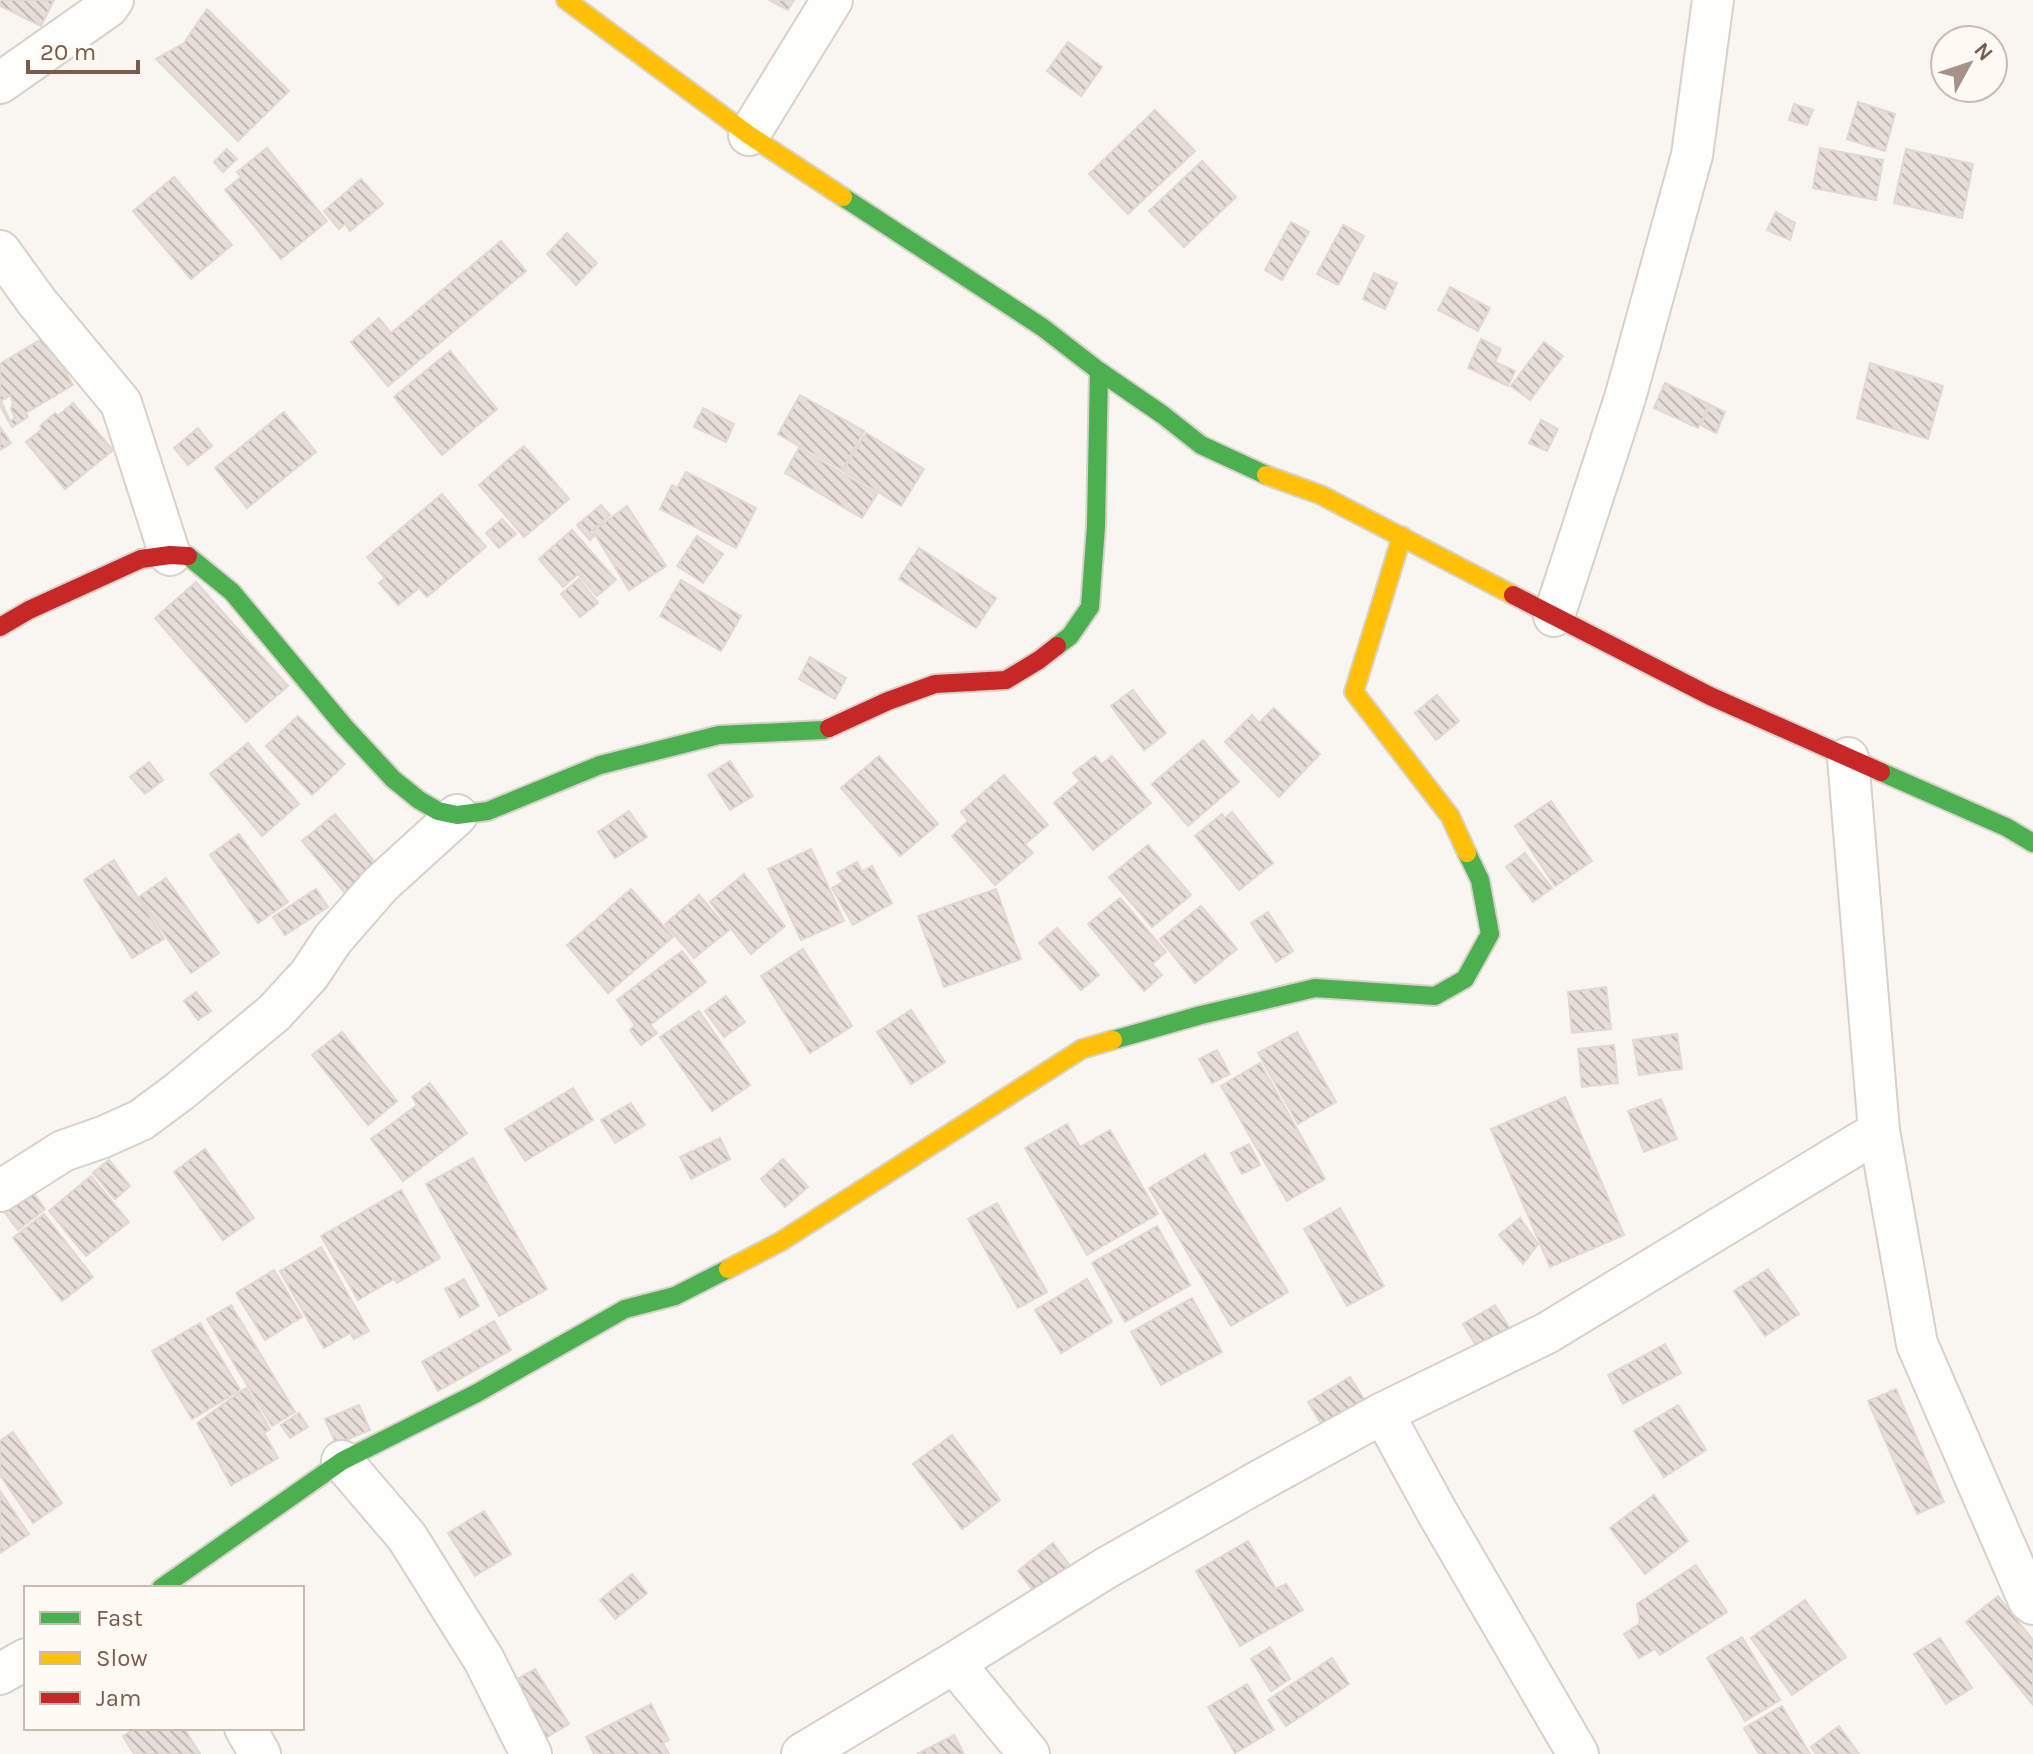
<svg xmlns="http://www.w3.org/2000/svg" width="2033" height="1754" viewBox="0 0 2033 1754" font-family="Karla,sans-serif">
  <style>
    .building { fill: url(#building-back-hatch); stroke: #e2d8d2; stroke-width: 2; fill-rule: evenodd }
    .lines { fill: none; stroke-linecap: round; stroke-linejoin: round }
    .street-casing { stroke: #d7d1cb; stroke-width: 44 }
    .fast-casing { stroke: #d9d2cb; stroke-width: 22 }
    .slow-casing { stroke: #d9d2cb; stroke-width: 22 }
    .jam-casing { stroke: #d9d2cb; stroke-width: 22 }
    .street { stroke: #fefefd; stroke-width: 40 }
    .fast { stroke: #4caf50; stroke-width: 18 }
    .slow { stroke: #ffc107; stroke-width: 18 }
    .jam { stroke: #c62828; stroke-width: 18 }
  </style>
  <defs>
    <pattern id="building-back-hatch" width="6" height="6" patternUnits="userSpaceOnUse" patternTransform="scale(2)"><rect width="6" height="6" fill="#e6ded7"/><path d="M-1 5l2 2M0 0l6 6M5-1l2 2" fill="none" stroke="#bfb7b1"/></pattern>
  </defs>
  <rect width="100%" height="100%" fill="#f9f5f0"/>
  <g class="building">
    <polygon points="0,0 54,0 41,26 0,6"/>
    <polygon points="769,0 794,0 788,10"/>
    <polygon points="207,9 289,91 238,141 156,59 184,43"/>
    <polygon points="1068,42 1102,67 1081,96 1047,71"/>
    <polygon points="1858,102 1895,114 1885,151 1847,139"/>
    <polygon points="1794,104 1813,110 1807,125 1789,120"/>
    <polygon points="1155,110 1195,151 1128,214 1089,174"/>
    <polygon points="267,148 327,221 281,259 225,190 241,177 237,172"/>
    <polygon points="1820,148 1883,160 1876,200 1813,188"/>
    <polygon points="227,149 237,159 223,172 214,162"/>
    <polygon points="1906,149 1973,164 1962,218 1894,203"/>
    <polygon points="1202,161 1236,197 1184,247 1149,211"/>
    <polygon points="174,177 232,245 191,279 133,211"/>
    <polygon points="361,179 383,204 350,231 345,224 339,229 324,211"/>
    <polygon points="1776,212 1795,223 1790,240 1767,230"/>
    <polygon points="1291,222 1309,232 1282,280 1265,270"/>
    <polygon points="1343,225 1364,236 1338,285 1317,274"/>
    <polygon points="567,233 597,263 576,285 547,254"/>
    <polygon points="501,241 526,271 388,386 351,342 379,318 391,333"/>
    <polygon points="1374,273 1397,283 1385,309 1363,299"/>
    <polygon points="1450,287 1490,308 1478,331 1438,310"/>
    <path d="M45,337L73,385L26,413L28,417L12,427L0,406V364ZM10,395L13,403L11,409L15,418L10,421L1,401Z"/>
    <polygon points="1481,339 1501,349 1495,362 1515,371 1508,386 1468,368"/>
    <polygon points="1544,342 1563,356 1530,400 1511,386"/>
    <polygon points="450,351 497,409 442,455 394,397"/>
    <polygon points="1870,363 1943,386 1928,439 1857,418"/>
    <polygon points="1665,383 1709,404 1698,428 1654,408"/>
    <polygon points="800,395 864,431 842,470 778,434"/>
    <polygon points="73,403 113,450 65,489 26,442 42,429 40,426 55,413 58,416"/>
    <polygon points="1710,405 1725,412 1716,433 1701,425"/>
    <polygon points="703,408 734,424 726,442 694,427"/>
    <polygon points="284,412 316,452 247,508 215,468"/>
    <polygon points="1541,420 1558,429 1547,451 1529,443"/>
    <polygon points="0,427 11,443 0,450"/>
    <polygon points="198,428 212,446 188,465 174,448"/>
    <polygon points="866,433 924,469 901,506 843,471"/>
    <polygon points="524,446 569,499 524,537 479,485"/>
    <polygon points="799,448 877,494 862,518 785,473"/>
    <polygon points="686,472 756,508 736,548 660,509 672,485 677,488"/>
    <polygon points="442,494 486,547 427,597 419,588 398,605 379,583 385,578 367,557"/>
    <polygon points="601,505 610,515 590,532 594,536 590,540 577,525"/>
    <polygon points="627,506 666,566 629,590 593,531"/>
    <polygon points="502,519 516,534 499,548 486,533"/>
    <polygon points="572,530 616,580 597,596 578,574 563,587 539,559"/>
    <polygon points="697,536 723,554 703,583 677,566"/>
    <polygon points="919,548 996,598 976,628 899,579"/>
    <polygon points="579,579 598,603 580,617 561,594"/>
    <polygon points="681,580 741,616 721,651 660,616"/>
    <polygon points="196,582 288,686 246,722 155,618"/>
    <polygon points="810,657 846,678 835,699 799,679"/>
    <polygon points="1133,690 1166,733 1144,750 1111,706"/>
    <polygon points="1437,695 1459,721 1436,740 1415,713"/>
    <polygon points="1274,708 1320,754 1279,797 1225,742 1252,715 1259,723"/>
    <polygon points="298,716 345,764 312,795 266,746"/>
    <polygon points="1203,740 1239,782 1188,826 1152,784"/>
    <polygon points="248,743 299,804 262,836 210,774"/>
    <polygon points="879,756 938,824 900,856 841,788"/>
    <polygon points="1095,756 1102,764 1112,756 1151,803 1093,850 1054,803 1080,781 1073,773"/>
    <polygon points="730,761 753,796 730,810 708,775"/>
    <polygon points="149,762 163,780 145,794 130,777"/>
    <polygon points="1004,775 1048,825 1025,844 1033,853 995,885 952,836 968,821 961,812"/>
    <polygon points="1551,801 1592,861 1555,886 1515,826"/>
    <polygon points="629,811 647,837 615,858 598,832"/>
    <polygon points="1232,812 1273,863 1239,890 1195,836 1222,814 1225,818"/>
    <polygon points="335,814 378,866 345,893 302,841"/>
    <polygon points="239,834 288,902 258,923 210,855"/>
    <polygon points="1148,845 1191,895 1152,927 1109,877"/>
    <polygon points="811,849 844,921 801,940 768,869"/>
    <polygon points="1525,853 1552,888 1533,902 1506,867"/>
    <polygon points="114,860 164,939 132,958 84,880"/>
    <polygon points="857,862 862,872 872,866 892,903 853,925 832,888 843,882 837,873"/>
    <polygon points="744,874 785,926 751,954 710,902"/>
    <polygon points="166,878 219,953 191,973 139,897"/>
    <polygon points="316,889 328,907 285,935 273,917"/>
    <polygon points="631,889 673,937 608,993 567,945"/>
    <polygon points="996,889 1021,959 944,987 918,916"/>
    <polygon points="699,895 729,930 694,958 665,924"/>
    <polygon points="1120,898 1166,952 1152,964 1162,975 1144,991 1088,924"/>
    <polygon points="1201,906 1237,949 1195,983 1160,939"/>
    <polygon points="1268,912 1293,951 1276,962 1251,923"/>
    <polygon points="1057,928 1099,975 1081,990 1039,943"/>
    <polygon points="803,949 852,1026 810,1053 761,976"/>
    <polygon points="682,951 706,982 650,1025 657,1033 641,1045 630,1030 635,1025 617,1000"/>
    <polygon points="1606,987 1611,1029 1572,1033 1568,992"/>
    <polygon points="196,992 211,1011 198,1020 184,1001"/>
    <polygon points="726,996 745,1022 724,1037 705,1011"/>
    <polygon points="911,1010 945,1062 911,1084 877,1032"/>
    <polygon points="699,1011 750,1085 712,1111 660,1037"/>
    <polygon points="342,1032 397,1101 368,1125 312,1055"/>
    <polygon points="1297,1032 1336,1102 1298,1124 1258,1053"/>
    <polygon points="1677,1034 1682,1069 1639,1075 1633,1040"/>
    <polygon points="1614,1045 1618,1083 1582,1087 1578,1049"/>
    <polygon points="1217,1050 1230,1074 1212,1083 1199,1059"/>
    <polygon points="1260,1063 1325,1179 1287,1201 1221,1086"/>
    <polygon points="430,1083 467,1133 403,1181 371,1139 417,1105 412,1097"/>
    <polygon points="573,1088 593,1120 525,1161 505,1129"/>
    <polygon points="1565,1097 1624,1235 1550,1267 1491,1129"/>
    <polygon points="1661,1099 1677,1139 1644,1152 1628,1111"/>
    <polygon points="631,1103 645,1125 615,1143 601,1120"/>
    <polygon points="1067,1124 1080,1147 1110,1130 1158,1214 1087,1255 1025,1148"/>
    <polygon points="720,1138 730,1159 691,1179 680,1157"/>
    <polygon points="1249,1144 1260,1165 1242,1174 1231,1153"/>
    <polygon points="205,1149 254,1218 223,1240 174,1172"/>
    <polygon points="1205,1154 1288,1292 1231,1326 1149,1188"/>
    <polygon points="473,1158 547,1289 499,1316 426,1184"/>
    <polygon points="783,1159 808,1187 785,1207 761,1179"/>
    <polygon points="109,1160 130,1186 115,1199 93,1173"/>
    <polygon points="91,1176 129,1222 86,1256 49,1211"/>
    <polygon points="26,1183 45,1209 18,1230 0,1206"/>
    <polygon points="401,1190 440,1258 397,1283 394,1279 358,1300 321,1236"/>
    <polygon points="997,1203 1047,1292 1018,1308 968,1219"/>
    <polygon points="1340,1208 1384,1286 1347,1306 1304,1229"/>
    <polygon points="44,1214 93,1277 62,1301 13,1238"/>
    <polygon points="1520,1218 1538,1244 1523,1264 1499,1235"/>
    <polygon points="1157,1226 1190,1285 1125,1322 1092,1263"/>
    <polygon points="321,1247 369,1331 354,1339 350,1333 324,1348 280,1271"/>
    <polygon points="1768,1269 1799,1314 1765,1336 1734,1291"/>
    <polygon points="274,1270 302,1317 265,1340 236,1293"/>
    <polygon points="464,1279 479,1306 460,1317 445,1289"/>
    <polygon points="1087,1279 1112,1322 1061,1353 1035,1310"/>
    <polygon points="1192,1298 1222,1352 1161,1385 1131,1332"/>
    <polygon points="231,1305 295,1412 272,1426 207,1319"/>
    <polygon points="1495,1305 1512,1332 1480,1352 1463,1324"/>
    <polygon points="494,1321 511,1350 438,1391 422,1362"/>
    <polygon points="200,1323 240,1390 192,1419 152,1351"/>
    <polygon points="1665,1344 1681,1373 1623,1404 1608,1375"/>
    <polygon points="1350,1377 1364,1399 1322,1425 1308,1402"/>
    <polygon points="246,1388 270,1429 264,1433 278,1458 231,1485 197,1423"/>
    <polygon points="1896,1389 1944,1502 1917,1514 1868,1401"/>
    <polygon points="359,1405 370,1430 336,1444 325,1419"/>
    <polygon points="1678,1405 1706,1450 1664,1477 1634,1431"/>
    <polygon points="299,1413 308,1427 290,1438 281,1425"/>
    <polygon points="13,1432 62,1503 33,1523 0,1475 0,1441"/>
    <polygon points="952,1435 1000,1500 962,1529 913,1464"/>
    <polygon points="0,1491 29,1534 0,1553"/>
    <polygon points="1654,1495 1688,1541 1645,1574 1610,1528"/>
    <polygon points="484,1511 511,1554 475,1576 448,1533"/>
    <polygon points="1248,1541 1276,1589 1286,1584 1303,1610 1240,1646 1196,1571"/>
    <polygon points="1053,1543 1074,1571 1039,1598 1018,1571"/>
    <polygon points="1696,1565 1727,1612 1660,1655 1655,1649 1639,1658 1624,1634 1640,1623 1637,1604"/>
    <polygon points="632,1574 647,1593 615,1619 600,1600"/>
    <polygon points="1998,1596 2033,1640 2033,1705 1966,1622"/>
    <polygon points="1805,1600 1846,1657 1792,1695 1751,1638"/>
    <polygon points="1742,1637 1780,1700 1745,1721 1707,1658"/>
    <polygon points="1940,1638 1972,1688 1946,1704 1914,1654"/>
    <polygon points="1270,1647 1290,1679 1271,1691 1251,1659"/>
    <polygon points="1332,1658 1349,1684 1286,1726 1268,1700"/>
    <polygon points="535,1669 569,1724 544,1739 510,1683"/>
    <polygon points="1247,1684 1274,1730 1235,1753 1208,1707"/>
    <polygon points="651,1704 669,1740 663,1743 669,1754 594,1754 586,1737"/>
    <polygon points="1782,1706 1810,1754 1759,1754 1744,1728"/>
    <polygon points="1839,1726 1859,1754 1816,1754 1811,1747"/>
    <polygon points="136,1728 184,1728 200,1754 134,1754 123,1736"/>
    <polygon points="954,1735 964,1754 917,1754"/>
  </g>
  <g class="lines">
    <g class="street-casing">
      <g id="street">
        <polyline points="0,83 108,7 113,0"/>
        <polyline points="749,135 832,0"/>
        <polyline points="0,251 37,302 121,403 170,555"/>
        <polyline points="1554,616 1625,398 1692,155 1713,0"/>
        <polyline points="1848,758 1879,1131 1917,1344 2029,1601 2033,1604"/>
        <polyline points="0,1191 63,1151 103,1137 141,1120 180,1091 274,1013 309,975 333,939 380,885 457,815"/>
        <polyline points="1383,1413 1437,1512 1578,1754"/>
        <polyline points="342,1461 407,1537 484,1660 531,1754"/>
        <polyline points="954,1663 1029,1754"/>
        <polyline points="0,1674 26,1659"/>
        <polyline points="245,1728 260,1754"/>
        <polyline points="802,1754 954,1663 1106,1568 1263,1479 1383,1413 1547,1333 1879,1131"/>
      </g>
    </g>
    <g class="fast-casing">
      <g id="fast">
        <polyline points="843,197 1042,327 1099,371 1163,415 1201,445 1266,475"/>
        <polyline points="188,556 232,592 344,726 393,779 419,800 438,811 457,815 488,811 600,765 719,735 824,730 829,728"/>
        <polyline points="1057,646 1070,636 1090,607 1096,526 1099,371"/>
        <polyline points="1881,772 2006,827 2033,843"/>
        <polyline points="1113,1040 1201,1015 1315,988 1435,996 1465,979 1490,934 1480,880 1467,853"/>
        <polyline points="161,1588 342,1461 477,1393 625,1309 675,1296 728,1269"/>
      </g>
    </g>
    <g class="slow-casing">
      <g id="slow">
        <polyline points="566,0 749,135 843,197"/>
        <polyline points="1266,475 1321,495 1513,595"/>
        <polyline points="1402,536 1354,692 1450,816 1467,853"/>
        <polyline points="728,1269 780,1242 1082,1049 1113,1040"/>
      </g>
    </g>
    <g class="jam-casing">
      <g id="jam">
        <polyline points="1513,595 1710,696 1881,772"/>
        <polyline points="0,627 29,610 141,559 170,555 188,556"/>
        <polyline points="829,728 888,701 935,684 1006,680 1039,660 1057,646"/>
      </g>
    </g>
    <use href="#street" class="street"/>
    <use href="#fast" class="fast"/>
    <use href="#slow" class="slow"/>
    <use href="#jam" class="jam"/>
  </g>
  <rect x="24" y="1586" width="280" height="144" fill="#fffaf3" stroke="#cabbb1" stroke-width="2"/>
  <rect x="40" y="1612" width="40" height="12" fill="#4caf50" stroke="#cabbb1" stroke-width="2"/>
  <text x="96" y="1626" font-size="24" fill="#7a5c4d">Fast</text>
  <rect x="40" y="1652" width="40" height="12" fill="#ffc107" stroke="#cabbb1" stroke-width="2"/>
  <text x="96" y="1666" font-size="24" fill="#7a5c4d">Slow</text>
  <rect x="40" y="1692" width="40" height="12" fill="#c62828" stroke="#cabbb1" stroke-width="2"/>
  <text x="96" y="1706" font-size="24" fill="#7a5c4d">Jam</text>
  <g transform="translate(1969 64) rotate(50)"><circle r="38" fill="#fffaf3" stroke="#cabbb1" stroke-width="2"/>
  <path d="M0-6L14 30L0 20L-14 30Z" fill="#a69286"/>
  <text y="-12" font-size="22" font-weight="bold" text-anchor="middle" fill="#7a5c4d">N</text>
  </g>
  <path d="M28 60v12h110v-12" fill="none" stroke="#7a5c4d" stroke-width="4"/>
  <text x="40" y="60" font-size="24" fill="#7a5c4d" stroke="#fffaf3" stroke-width="6" paint-order="stroke">20 m</text>
</svg>
